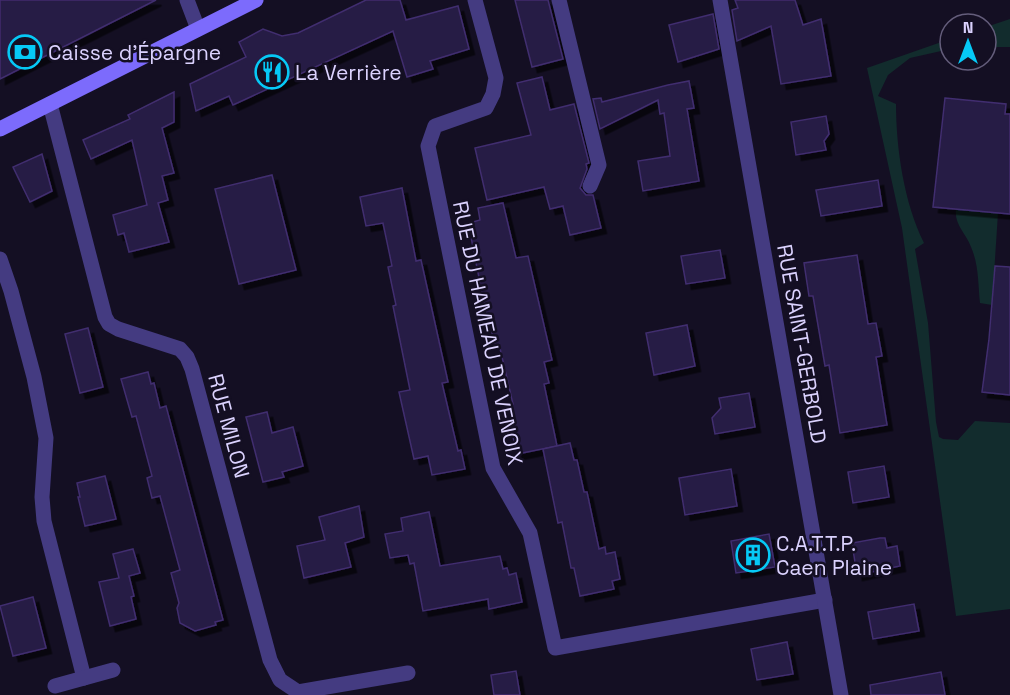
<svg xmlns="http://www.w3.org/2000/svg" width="1010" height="695" viewBox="0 0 1010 695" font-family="'Space Grotesk',sans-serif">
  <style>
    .green { fill: #122c2d }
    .building { fill: #271b44; stroke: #412e6f; stroke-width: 1.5; filter: url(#shadow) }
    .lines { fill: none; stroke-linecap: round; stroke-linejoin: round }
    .street { stroke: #443b81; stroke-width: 15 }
    .secondary { stroke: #7c6bfc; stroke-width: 15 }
    .labels { text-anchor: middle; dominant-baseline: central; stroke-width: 5; stroke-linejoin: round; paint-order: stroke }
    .poi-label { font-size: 21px; fill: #dbd2fe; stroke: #140f23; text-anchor: start }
    .street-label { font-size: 21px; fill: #dbd2fe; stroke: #140f23 }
  </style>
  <defs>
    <filter id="shadow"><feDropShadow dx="5.5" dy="5.5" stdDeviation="0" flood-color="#0009"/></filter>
  </defs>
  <rect width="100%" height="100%" fill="#140f23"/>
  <g class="green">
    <polygon points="1010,19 1010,47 986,47 986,27"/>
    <path d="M950,39V49L910,58L888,75L878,96L896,104C896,148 904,203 924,243L915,249L928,323L936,422L939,437L943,439L958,440L975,421L1010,423V609L956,616L902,228L867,68Z"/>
    <path d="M956,209L998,213L992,305L980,303C978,285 979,265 971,247C966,233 954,225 956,209Z"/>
  </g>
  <g class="building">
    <polygon points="0,0 156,0 0,79"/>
    <polygon points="366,0 400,0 406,20 458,6 469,49 430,61 433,69 407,77 393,31 233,105 229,96 196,111 190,84 246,57 239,42 263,29 282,36 298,33"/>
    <polygon points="515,0 548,0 563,59 532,67"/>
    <polygon points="735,0 795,0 803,25 821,19 831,76 781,84 771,26 737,41 732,10 738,8"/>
    <polygon points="713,14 719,49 678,62 669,25"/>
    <polygon points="542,77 550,110 574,104 589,163 586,164 587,169 580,188 586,195 593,195 601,228 570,235 563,206 550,209 544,187 487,200 475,148 531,135 517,83"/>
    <polygon points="689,81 694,108 687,109 699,181 643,191 638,161 670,156 664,113 660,114 658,100 600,129 593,99 601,98 602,102 668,85"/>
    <polygon points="174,92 174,122 162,128 174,173 162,176 168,200 158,203 169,242 129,252 124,233 118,235 113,215 147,205 132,140 91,159 83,140 130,119 128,115"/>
    <polygon points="945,98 1006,104 1005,114 1010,114 1010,214 933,207"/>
    <polygon points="826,116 829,134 824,141 826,150 796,155 791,122"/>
    <polygon points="42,154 52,191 30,202 13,167"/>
    <polygon points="272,175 296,270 239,284 215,189"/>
    <polygon points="878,180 882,206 821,216 816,190"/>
    <polygon points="402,188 416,261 421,260 442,355 448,382 442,383 458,451 461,450 465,469 432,475 428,456 414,459 399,392 410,390 393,306 396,305 388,267 392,266 383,223 366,226 360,197"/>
    <polygon points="503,203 516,258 528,256 552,360 544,362 549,383 544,384 557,446 517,454 509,419 513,418 510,405 513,404 499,344 495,345 483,298 470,232 475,230 473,222 480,220 478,208"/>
    <polygon points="720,250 725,278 686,284 681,256"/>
    <polygon points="857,255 868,324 876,323 882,356 876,357 887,425 840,433 829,365 825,366 813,296 809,296 804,263"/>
    <polygon points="995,266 1010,267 1010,395 982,392 989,339"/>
    <polygon points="687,325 695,366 654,375 646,333"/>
    <polygon points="88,328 103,387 80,393 65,334"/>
    <polygon points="148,372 151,384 154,383 160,408 166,406 223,620 215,622 216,625 195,631 180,623 177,608 179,603 171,573 180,570 160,496 152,498 147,478 152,476 136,416 132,417 121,379"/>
    <polygon points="749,393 755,427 715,434 712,418 721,408 719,398"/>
    <polygon points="267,412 272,433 293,427 303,466 282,472 284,477 263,482 246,417"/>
    <polygon points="570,443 574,460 577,460 584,492 587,492 599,549 605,547 606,554 615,552 620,579 612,581 614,589 580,596 574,568 571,568 562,522 558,523 543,449"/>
    <polygon points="884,466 889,497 853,503 848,472"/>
    <polygon points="731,469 737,506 685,515 679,478"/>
    <polygon points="105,476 116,519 85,526 78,497 80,497 77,483"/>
    <polygon points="359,506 364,537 345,543 351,567 304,578 297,546 325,540 319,517"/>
    <polygon points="429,512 440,566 500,556 503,569 507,568 509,575 516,573 522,602 489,609 488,599 423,611 414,563 410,564 408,555 390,558 385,534 403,531 401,518"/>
    <polygon points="769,534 775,567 736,573 731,541"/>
    <polygon points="880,538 885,538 887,548 897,546 900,566 857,575 852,543"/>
    <polygon points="133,549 140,573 129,576 134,596 131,597 136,619 110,626 99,582 119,578 113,554"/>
    <polygon points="33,597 46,648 13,656 0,606"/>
    <polygon points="914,604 919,631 873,639 868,612"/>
    <polygon points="787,642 793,674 757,680 751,649"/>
    <polygon points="516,671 520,695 494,695 491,675"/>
    <polygon points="941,672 945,695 871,695 870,685"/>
  </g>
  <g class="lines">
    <g class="street">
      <polyline points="187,0 198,29"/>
      <polyline points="475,0 496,78 493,94 486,108 435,126 428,146 493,468 530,533 555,648 825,600"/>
      <polyline points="559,0 599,165 590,186"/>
      <polyline points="720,0 841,695"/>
      <polyline points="50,104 105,317 109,324 118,329 180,349 187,357 192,369 270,660 280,680 298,692 408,673"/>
      <polyline points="0,259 11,291 34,377 46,438 42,497 44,521 84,678"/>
      <polyline points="55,686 113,670"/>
    </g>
    <polyline class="secondary" points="0,129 256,0"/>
  </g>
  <defs>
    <g id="bank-ring" transform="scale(1.725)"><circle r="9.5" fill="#140f23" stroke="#06c9f6" stroke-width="1.5"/><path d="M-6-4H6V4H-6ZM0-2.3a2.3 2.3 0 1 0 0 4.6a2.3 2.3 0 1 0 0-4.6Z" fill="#06c9f6"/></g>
    <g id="restaurant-ring" transform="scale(1.725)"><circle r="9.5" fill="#140f23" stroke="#06c9f6" stroke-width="1.5"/><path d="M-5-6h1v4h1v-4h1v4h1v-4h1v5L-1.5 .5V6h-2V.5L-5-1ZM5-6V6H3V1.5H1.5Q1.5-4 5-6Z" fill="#06c9f6"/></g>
    <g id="building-ring" transform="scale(1.725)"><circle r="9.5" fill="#140f23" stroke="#06c9f6" stroke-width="1.5"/><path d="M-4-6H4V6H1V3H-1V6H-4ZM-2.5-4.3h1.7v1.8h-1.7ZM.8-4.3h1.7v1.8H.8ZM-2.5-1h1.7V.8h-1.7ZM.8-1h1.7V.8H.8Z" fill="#06c9f6"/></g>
  </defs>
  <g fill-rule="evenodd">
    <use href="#bank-ring" x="25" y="52"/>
    <use href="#restaurant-ring" x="272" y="72"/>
    <use href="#building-ring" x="753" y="555"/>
  </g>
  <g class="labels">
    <g class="poi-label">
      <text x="48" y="52">Caisse d'Épargne</text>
      <text x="295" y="72">La Verrière</text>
      <text x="776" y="543">C.A.T.T.P.<tspan x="776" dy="24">Caen Plaine</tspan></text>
    </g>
    <g class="street-label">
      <text transform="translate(488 333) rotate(78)">RUE DU HAMEAU DE VENOIX</text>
      <text transform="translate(802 344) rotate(80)">RUE SAINT-GERBOLD</text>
      <text transform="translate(229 426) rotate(75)">RUE MILON</text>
    </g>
  </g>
  <g transform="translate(968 42)"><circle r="28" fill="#140f23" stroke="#645d7b" stroke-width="1.5"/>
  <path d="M0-4.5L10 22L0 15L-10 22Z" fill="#06c9f6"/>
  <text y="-9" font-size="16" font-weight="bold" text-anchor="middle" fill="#dbd2fe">N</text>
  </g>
</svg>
